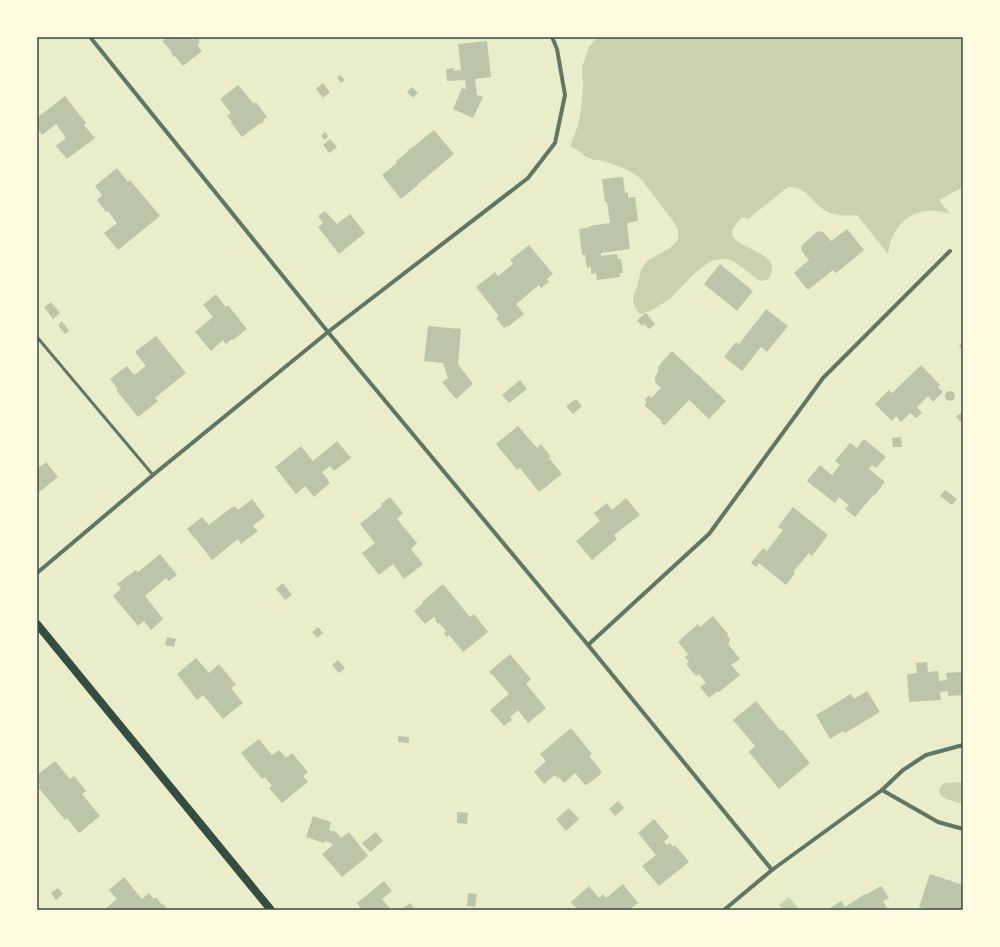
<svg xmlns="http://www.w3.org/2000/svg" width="1000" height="947" viewBox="0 0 1000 947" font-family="Signika,sans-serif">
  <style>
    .green { fill: #cad2ad }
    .building { fill: #bcc5a7 }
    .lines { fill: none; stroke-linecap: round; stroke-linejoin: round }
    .service { stroke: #617663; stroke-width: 3 }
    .minor { stroke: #617663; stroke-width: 4 }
    .secondary { stroke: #344e41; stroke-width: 8 }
    .neatline { fill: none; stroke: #344e41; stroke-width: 1.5 }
  </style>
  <rect width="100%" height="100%" fill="#e9edc9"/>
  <g class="green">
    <path d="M597,37H963V187L939,200L950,214C919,202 892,221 888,254L857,215C846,216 836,216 826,211C810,202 809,187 788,187L748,219L742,217C739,221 732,227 732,233C733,249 782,251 770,276C769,280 764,281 760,281L733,261L727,259L714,260L708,263L695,273L670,299L652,310L642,314L639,313L636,310L633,301L634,294L637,287L641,270L647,261L670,248L678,240V230L673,221L641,179C631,170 612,163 598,160C597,160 592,160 592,159C586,158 583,154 579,151C576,149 573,148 570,147L578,125L581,109L583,87L582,67L589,47Z"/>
    <path d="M963,782V804C953,801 929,797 944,783Z"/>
    <polygon points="789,897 800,910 783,910 779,905"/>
  </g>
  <g class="building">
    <polygon points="163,37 191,37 193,40 197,37 200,42 197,45 202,51 183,66 175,56 174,57 171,53 172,52 162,41 165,39"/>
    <polygon points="487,41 491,77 475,79 477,95 483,97 473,118 453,109 462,88 466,89 465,80 447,81 446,69 454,68 454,71 461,70 458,44"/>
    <polygon points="340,75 345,80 341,83 337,78"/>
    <polygon points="323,83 330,92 323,98 316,89"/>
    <polygon points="238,85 254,104 256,102 267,117 263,120 264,121 261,124 260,123 242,137 231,123 232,122 227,116 231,113 220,99"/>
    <polygon points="412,87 418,93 413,98 407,92"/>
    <polygon points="65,96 86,123 84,125 95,138 67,159 56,146 66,138 56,124 42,135 37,128 37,118"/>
    <polygon points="434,130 454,154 418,184 418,185 401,199 382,175 397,163 396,161 408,152 407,151 414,146"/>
    <polygon points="325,132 328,136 325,140 321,136"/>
    <polygon points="330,139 337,147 329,153 323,145"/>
    <polygon points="117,168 128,182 130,180 160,216 118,250 104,233 117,223 108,211 106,212 97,200 102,195 95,186"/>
    <polygon points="623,177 625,193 628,192 628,198 635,197 638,221 627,223 630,249 601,253 601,256 617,254 618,259 621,259 623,273 620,273 620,277 597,280 596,273 591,274 591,267 587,268 585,255 582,255 579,229 591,227 590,226 610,223 607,202 605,202 602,179"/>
    <polygon points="325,211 337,224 350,214 365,233 339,254 318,227 323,223 318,216"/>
    <polygon points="847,229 864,250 836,273 833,270 808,290 794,273 809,260 801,250 802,245 818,231 823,232 831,241"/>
    <polygon points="529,245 553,274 547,279 549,282 541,288 539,285 516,304 524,314 508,327 507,326 504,328 496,318 499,316 476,287 495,272 498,276 513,264 510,260"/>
    <polygon points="720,264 753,291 737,311 704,284"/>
    <polygon points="216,294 226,307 228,305 247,329 233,340 232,339 226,344 223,340 211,351 195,332 213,317 203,305"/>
    <polygon points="51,302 60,313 53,319 44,307"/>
    <polygon points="766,309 788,326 767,352 761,347 742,371 724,357 736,342 739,344 764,312"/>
    <polygon points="646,313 655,324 649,329 644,324 642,326 637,320"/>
    <polygon points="62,321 69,331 65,334 58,325"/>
    <polygon points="428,326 461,329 458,364 473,384 456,399 442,382 448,378 443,363 424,361"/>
    <polygon points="156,336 186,373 155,398 158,401 138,417 116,390 118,389 110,379 127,366 134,375 146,366 135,352"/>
    <polygon points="963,342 963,351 959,346"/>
    <polygon points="672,351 726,401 709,419 689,400 664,426 661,422 662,421 644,405 647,402 645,400 649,395 651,398 661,388 655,382 655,376 658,372 658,367 662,363 661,363"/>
    <polygon points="921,365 940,385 938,387 943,392 933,402 928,396 917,407 922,413 916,418 910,413 901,422 896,416 892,421 875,404 889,390 892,393"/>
    <polygon points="520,380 527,389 509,403 502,395"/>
    <circle cx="950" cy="396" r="5"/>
    <polygon points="576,399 582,406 573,414 566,406"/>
    <polygon points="963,411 963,424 956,417"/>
    <polygon points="518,426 537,448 541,444 551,457 549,458 562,474 539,492 520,468 517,470 496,444"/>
    <polygon points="901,437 902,447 893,447 892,438"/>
    <polygon points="864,439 886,457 876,468 872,465 869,469 885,482 874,496 873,495 855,517 845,509 849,505 839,497 835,503 807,481 820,465 832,475 840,465 835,461 850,443 857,448"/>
    <polygon points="337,441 351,458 334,471 330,466 322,472 330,483 314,497 305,486 296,494 275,467 301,446 313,461"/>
    <polygon points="46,462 58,477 37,494 37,469"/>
    <polygon points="945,490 957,499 952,505 940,496"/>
    <polygon points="390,497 403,513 397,519 417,543 411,549 423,564 404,579 393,564 379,575 362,553 375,543 360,524 382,506 381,504"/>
    <polygon points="626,498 640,515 614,535 617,539 592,560 576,541 600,521 594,513 607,503 612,510"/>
    <polygon points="252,499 265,516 253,526 258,531 241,544 238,539 212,560 195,538 195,539 187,529 202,517 209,525 232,507 233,508 235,506 238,510"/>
    <polygon points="793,507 828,535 812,556 809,553 793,572 795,573 786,585 759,563 756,567 751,563 763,548 767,551 783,530 778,527"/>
    <polygon points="160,554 177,575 169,581 166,578 145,596 163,619 151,630 144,621 138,626 113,596 121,589 117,584 136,570 138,572"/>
    <polygon points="283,583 292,595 285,600 276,589"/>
    <polygon points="443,584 470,617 474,614 488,632 463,652 449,635 447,637 444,633 446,631 439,623 438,624 435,620 436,619 434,617 425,624 414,611 423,603 422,602"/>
    <polygon points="713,616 728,634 727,635 730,639 728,646 729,645 740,659 731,665 740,675 719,692 718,691 709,698 700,687 706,683 699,674 696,676 686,664 689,662 685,657 688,654 678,642 698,624 700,627"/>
    <polygon points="318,627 323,633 317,638 312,632"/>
    <polygon points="167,637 176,639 174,647 165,645"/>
    <polygon points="510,654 531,679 526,684 546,708 528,723 518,710 510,717 512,720 504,726 490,710 509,694 492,674 491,675 489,672"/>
    <polygon points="196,658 209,673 219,664 236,685 231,688 243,703 223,719 203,695 197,700 177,674"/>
    <polygon points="338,660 345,668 339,673 332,665"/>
    <polygon points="927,662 928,672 938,671 939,681 947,680 946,673 963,672 963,695 948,696 948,691 940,692 941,700 909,702 907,674 917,673 916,663"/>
    <polygon points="867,691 880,712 845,733 843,731 830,739 816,715 851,694 854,699"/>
    <polygon points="756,701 779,729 777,730 783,730 810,763 779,789 749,752 755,746 733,720"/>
    <polygon points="571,728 592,754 589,756 602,772 599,774 600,775 588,784 585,785 575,773 564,783 559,777 558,779 555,775 544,784 534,772 546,761 540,754"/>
    <polygon points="398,736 409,737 409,743 398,742"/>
    <polygon points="259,739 272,755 279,750 286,758 292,753 308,772 303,776 308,782 282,803 269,788 272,786 265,777 262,779 241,753"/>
    <polygon points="55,761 70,779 74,776 86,791 82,794 100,816 79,833 67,818 65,820 38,787 40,785 37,782 37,775"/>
    <polygon points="618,801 624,808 615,816 609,809"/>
    <polygon points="569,808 579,819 566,831 556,819"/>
    <polygon points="457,812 468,813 467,824 457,823"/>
    <polygon points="313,816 331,822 329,830 336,832 341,838 349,832 368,856 342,877 322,854 333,845 331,843 325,841 324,843 306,837"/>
    <polygon points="654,819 669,837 664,842 667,845 670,843 673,847 675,845 689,862 659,886 642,866 656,855 638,833"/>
    <polygon points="376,832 383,841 370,852 362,843"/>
    <polygon points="930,874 963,885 963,910 929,910 919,907"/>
    <polygon points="124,877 142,899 149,893 154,899 156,897 162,905 163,904 168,910 104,910 117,899 109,890"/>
    <polygon points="384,881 392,891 382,899 391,910 362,910 357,903"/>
    <polygon points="623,884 638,903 629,910 578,910 571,902 589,886 599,898 603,894 606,898"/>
    <polygon points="881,886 889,898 883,901 888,910 827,910 841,901 845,907 865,894 866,895"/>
    <polygon points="58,888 63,894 56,900 51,893"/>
    <polygon points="468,893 477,894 475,907 467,906"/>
    <polygon points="410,903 415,910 401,910"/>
  </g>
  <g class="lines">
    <polyline class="service" points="37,337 153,475"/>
    <g class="minor">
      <polyline points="90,37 328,332 528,178 555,143 565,95 557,49 552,37"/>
      <polyline points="37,573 153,475 328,332 588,645 772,870"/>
      <polyline points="588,645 709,534 823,378 950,251"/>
      <polyline points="882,790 938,822 963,829"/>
      <polyline points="724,910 772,870 882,790 903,770 926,755 963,745"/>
    </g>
    <polyline class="secondary" points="37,624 271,910"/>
  </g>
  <rect width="1000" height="947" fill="none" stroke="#fefae0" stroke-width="76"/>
  <rect x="38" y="38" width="924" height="871" class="neatline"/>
</svg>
